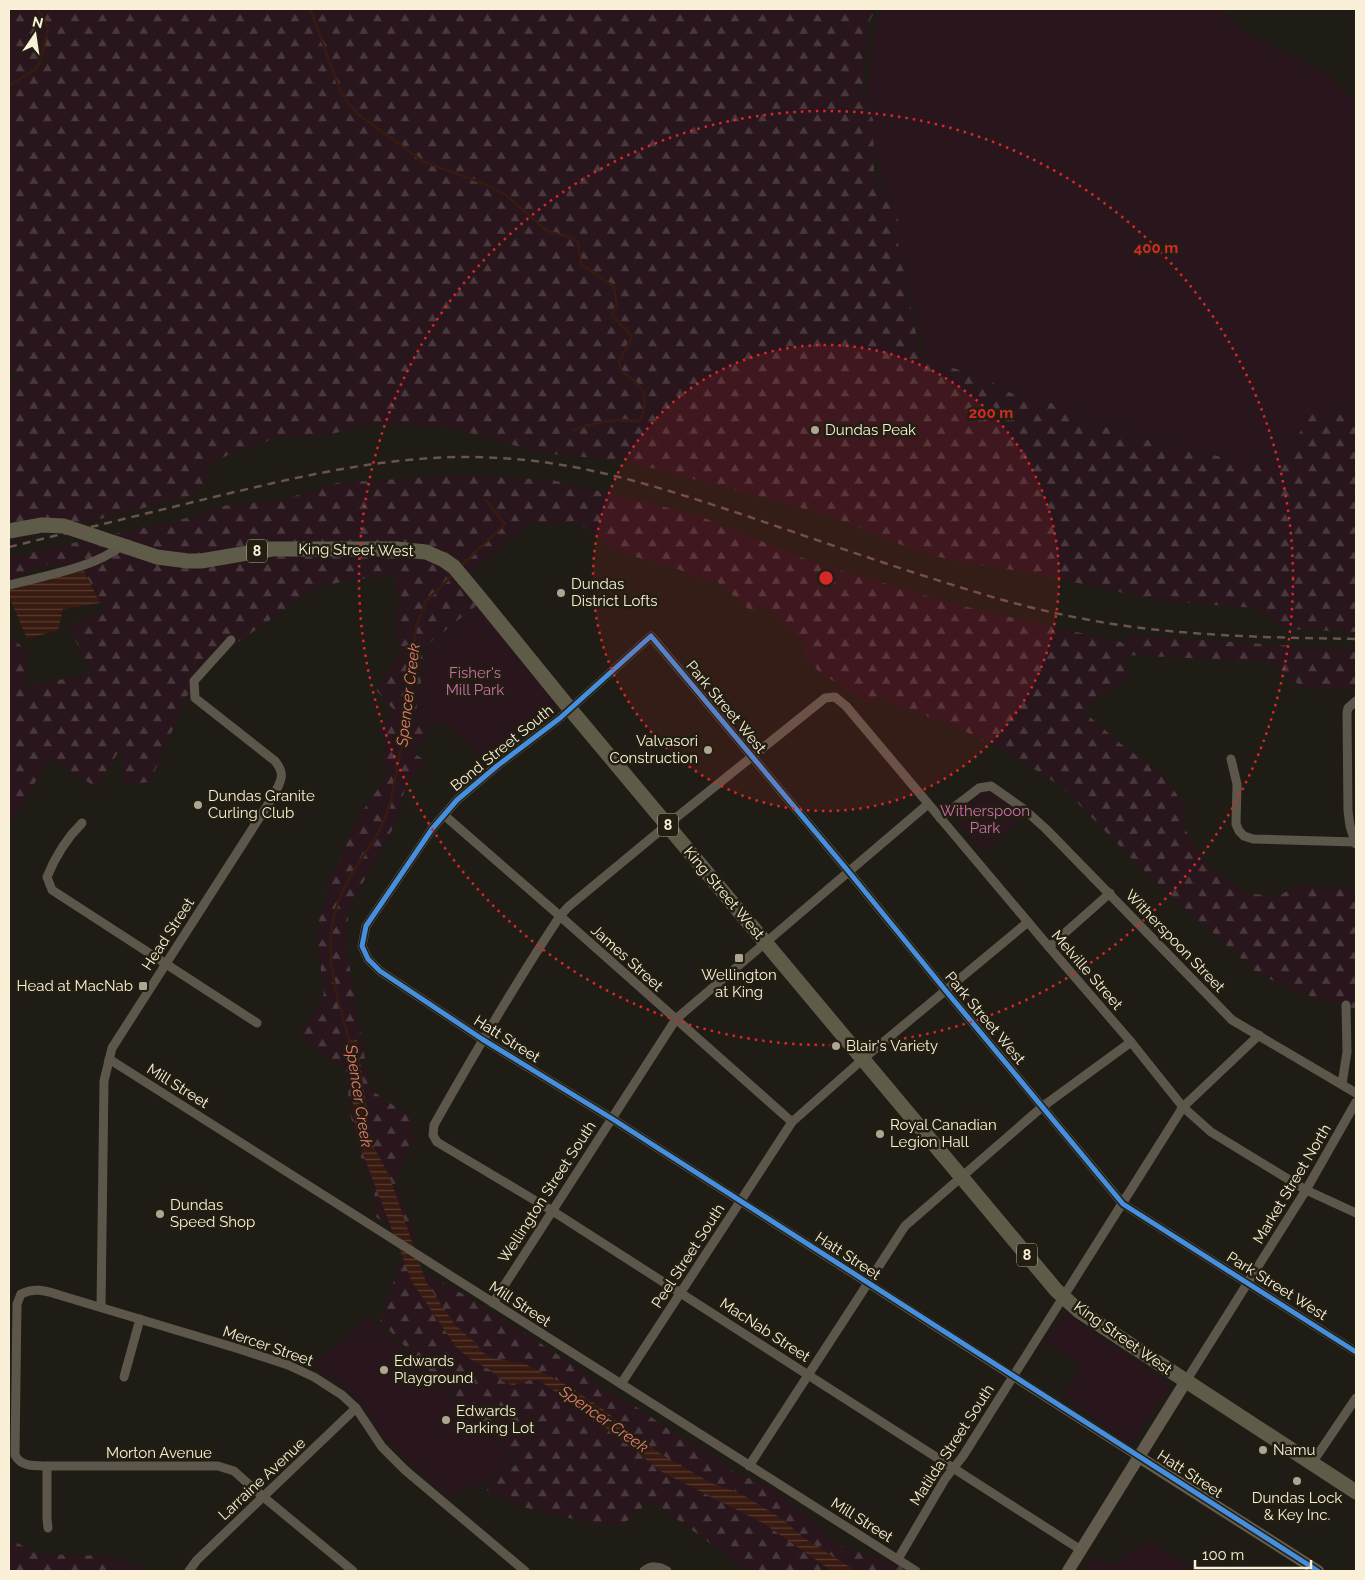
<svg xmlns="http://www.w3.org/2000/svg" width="1365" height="1580" viewBox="0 0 1365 1580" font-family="Raleway,sans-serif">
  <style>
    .green { fill: #29161d }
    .forest { fill: url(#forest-firs) }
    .water { fill: url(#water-rules) }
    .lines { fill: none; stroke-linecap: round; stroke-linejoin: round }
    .stream { stroke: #391a10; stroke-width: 2.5 }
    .street { stroke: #5d574b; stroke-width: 9 }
    .secondary { stroke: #635c4e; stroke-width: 12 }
    .primary { stroke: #5e5c49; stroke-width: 15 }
    .rail { stroke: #695250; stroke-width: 2.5; stroke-dasharray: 8 6; stroke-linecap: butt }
    .cycleway-casing { stroke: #221e11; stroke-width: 8 }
    .cycleway { stroke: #468fdf; stroke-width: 5 }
    .ring { fill: none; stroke: #d62828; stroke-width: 2.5; stroke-dasharray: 2.5 5 }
    .poi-dot { fill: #ada693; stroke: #221e11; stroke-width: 2 }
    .labels { text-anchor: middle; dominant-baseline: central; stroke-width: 5; stroke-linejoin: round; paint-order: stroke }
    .shield { fill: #221e11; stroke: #b9b19c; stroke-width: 1 }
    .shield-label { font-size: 14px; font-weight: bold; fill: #faf0d7 }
    .poi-label { font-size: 15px; fill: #faf0d7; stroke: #221e11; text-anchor: start }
    .street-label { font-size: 15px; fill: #faf0d7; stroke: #221e11 }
    .park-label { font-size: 15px; fill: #d16bae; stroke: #221e11 }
    .water-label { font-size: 16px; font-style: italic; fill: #ee7971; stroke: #221e11 }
    .centre { fill: #d62828; stroke: #221e11; stroke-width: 2.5 }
    .ring-label { font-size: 15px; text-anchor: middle; font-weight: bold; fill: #d62828; stroke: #221e11; stroke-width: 5; stroke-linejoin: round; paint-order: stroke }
  </style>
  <defs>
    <pattern id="forest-firs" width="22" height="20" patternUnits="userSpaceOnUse" patternTransform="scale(1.25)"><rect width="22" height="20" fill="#29161d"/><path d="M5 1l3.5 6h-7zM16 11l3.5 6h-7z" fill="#49383d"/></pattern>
    <pattern id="water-rules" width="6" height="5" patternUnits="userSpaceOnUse" patternTransform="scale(1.25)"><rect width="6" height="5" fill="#391a10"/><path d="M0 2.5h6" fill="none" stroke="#573c32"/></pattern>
  </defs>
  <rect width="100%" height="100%" fill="#1e1c15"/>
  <g class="green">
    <polygon points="881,9 1219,9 1247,33 1329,74 1356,104 1356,418 1321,411 1275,460 1247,462 1192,451 1112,428 926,361 864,106 876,20"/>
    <polygon points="477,605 561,705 486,762 441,720 429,730 416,718 429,645"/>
    <polygon points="983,792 994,794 1024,817 982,852 954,817 956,813"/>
    <polygon points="1067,1313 1171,1385 1131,1445 1063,1396 1081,1366 1045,1342 1064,1314"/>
    <polygon points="369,1317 433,1377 515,1461 505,1473 449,1497 405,1459 383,1437 367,1412 350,1392 312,1365"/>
    <polygon points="1148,1541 1199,1571 1081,1571 1091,1558 1111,1565"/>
    <polygon points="110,1556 152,1571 112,1571"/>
  </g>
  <g class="forest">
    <path d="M9,9H876L869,22L862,96L864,106L873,119L874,175L894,206L898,220L895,227L920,354L926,361L987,377L999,388L1011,393L1055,404L1076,417L1164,445L1247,462L1275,460L1293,444L1310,415L1321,411L1356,418V632L1284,629L1254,608L1174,602L1142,597L1032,573L955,561L917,551L827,515L626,461L542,453L447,427L366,424L329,435L281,437L238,450L210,464C205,480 204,490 187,497L9,542V379H20L9,368Z"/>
    <path d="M461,475L552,480L665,507L694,514L813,562L958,605L1125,643L1126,651L1127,635L1356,650V689L1303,688L1271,662L1126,655L1127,678L1082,710L1121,744L1162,774L1185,806V829L1207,866L1248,894L1280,895L1298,885L1356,889V1009L1293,991L1255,971L1146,873L1062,787L1009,753L954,726L895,705L880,695L870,704L819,672L805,654L803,640L762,604L753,613L714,579L710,583L671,566L645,560L616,550L574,521L560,525L532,523L473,570L460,584L477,605L427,645L415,718L429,733L413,752L425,761L406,786L392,830L349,908L346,945L370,1089L410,1117L415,1140L403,1161L396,1183L416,1239L376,1217L374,1191L361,1157L351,1117L345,1069L299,1037L324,994L316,931L331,878L357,819L387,776L382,757L388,741L379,733L393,709L376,690L402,649L394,624L399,606L403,605L398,603L399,600L393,575C367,579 337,580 313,590L224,652L188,694L150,782L124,784L121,748L96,787L49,758L9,828V634L28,653L24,686L92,674L68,625L105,611L100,603L84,571C51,558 37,566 9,582V557L200,515L212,507L285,499L336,483Z"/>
    <polygon points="401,1260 472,1299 580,1369 603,1389 635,1406 671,1431 709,1452 734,1472 776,1489 836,1544 902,1566 909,1571 748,1571 651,1500 620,1527 602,1522 599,1525 522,1507 482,1488 517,1464 515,1458 380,1321"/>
    <polygon points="9,1538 37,1554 110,1556 112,1571 9,1571"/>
  </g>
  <g class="water">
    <polygon points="84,571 100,603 63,609 58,630 27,639 9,596 9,589"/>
    <polygon points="357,1040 366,1104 365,1117 367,1135 389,1175 426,1282 455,1325 477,1344 481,1351 491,1358 523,1363 567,1385 607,1412 635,1437 661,1454 711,1483 740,1493 781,1518 804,1538 856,1571 832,1571 763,1523 662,1472 596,1420 540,1381 531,1380 513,1385 503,1382 490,1370 470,1359 456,1347 412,1282 363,1154 355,1126 347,1042"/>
  </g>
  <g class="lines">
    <g class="stream">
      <path d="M310,9L340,90L349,104L359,115L424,162L485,184L507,196L547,231L573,238L578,242L581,264L613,286L617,303L612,315L632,337L619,362L621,371C643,386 650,393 641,420C633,423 626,419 617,420C603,421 587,425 574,430"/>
      <polyline points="9,86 34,70 40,63 48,28 38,9"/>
      <polyline points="461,566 505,524 486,500"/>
      <path d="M350,1043C334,985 316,936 349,879C361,857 379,837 387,813C391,804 392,794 394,784C406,732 410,679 416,627L426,601L454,574"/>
    </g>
    <g class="street">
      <path d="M9,585C43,576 94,568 121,546"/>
      <polyline points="1356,701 1348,708 1347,713 1348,811 1350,826 1356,844"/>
      <polyline points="1231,759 1237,784 1236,824 1239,831 1244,836 1253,839 1355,842"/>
      <polyline points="444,815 560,916 792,1122"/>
      <polyline points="940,818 979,788 991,786 1025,810 1046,829 1232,1020 1356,1093"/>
      <path d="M82,823C67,838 55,857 47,877L52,890L257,1023"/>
      <polyline points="1049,947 1110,893"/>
      <polyline points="109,1059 916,1571"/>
      <polyline points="1342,1084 1347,1052 1346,1005"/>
      <polyline points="493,1303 676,1019 928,804"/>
      <path d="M101,1307L104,1081L112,1048L274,795C281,780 286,775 275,761L195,698L194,681L231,640"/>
      <polyline points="124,1377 140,1319"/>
      <polyline points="1186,1381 1306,1190 1356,1102"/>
      <polyline points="621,1384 792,1122 863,1059 1028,922"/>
      <polyline points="1139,1457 611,1118 482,1039 380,971 368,959 362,946 366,926 432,829 457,800 497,766 560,718 651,636 849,872 946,991 1123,1204 1356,1352"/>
      <polyline points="1312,1463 1356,1398"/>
      <polyline points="47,1466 47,1519 48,1528"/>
      <polyline points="749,1466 905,1226 1042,1107 1131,1042"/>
      <path d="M1081,1550L551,1210L437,1142L433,1135L434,1125C474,1054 515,984 560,916L568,907L667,825L825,698L835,697L846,706L1049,947L1131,1042L1183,1107L1211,1132L1306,1190L1356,1213"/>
      <polyline points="898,1559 945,1479 963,1456 1183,1107 1259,1035"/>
      <polyline points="189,1571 197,1560 356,1408"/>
      <path d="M353,1571L255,1490L234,1471L218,1466H47C35,1466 21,1467 15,1455L17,1304L21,1294C35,1287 46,1291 59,1295L236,1348L288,1365L314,1377L342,1395L356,1408L382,1447L405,1470L525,1571"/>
      <path d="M644,1571C651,1565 660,1566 667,1571"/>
    </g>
    <g class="secondary">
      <polyline points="1139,1457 1318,1571"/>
      <polyline points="1068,1571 1186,1381"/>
    </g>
    <polyline class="primary" points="9,531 42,525 64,526 157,557 188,561 201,561 272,549 396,549 426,552 444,560 454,567 479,597 570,709 1056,1290 1079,1311 1356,1492"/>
    <path class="rail" d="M9,547C79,530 148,513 218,496C310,474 403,452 499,458C583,462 662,488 741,514C820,541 899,569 979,593C1041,612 1105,625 1169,631C1231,637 1294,638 1356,639"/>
    <g class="cycleway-casing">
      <polyline id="cycleway" points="1318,1571 611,1118 482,1039 380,971 368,959 362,946 366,926 432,829 457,800 497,766 560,718 651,636 849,872 946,991 1123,1204 1356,1352"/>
    </g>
    <use href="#cycleway" class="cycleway"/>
  </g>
  <circle cx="826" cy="578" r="233" fill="#d62828" fill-opacity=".12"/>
  <g class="ring">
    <circle cx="826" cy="578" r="233"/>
    <circle cx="826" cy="578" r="467"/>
  </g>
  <g class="poi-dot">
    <circle cx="815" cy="430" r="5"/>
    <circle cx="561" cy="593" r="5"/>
    <circle cx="708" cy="750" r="5"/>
    <circle cx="198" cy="805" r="5"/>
    <rect x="734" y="953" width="10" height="10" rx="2.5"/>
    <rect x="138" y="981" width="10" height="10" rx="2.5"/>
    <circle cx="836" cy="1046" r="5"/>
    <circle cx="880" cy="1134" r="5"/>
    <circle cx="160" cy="1214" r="5"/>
    <circle cx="384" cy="1370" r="5"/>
    <circle cx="446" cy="1420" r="5"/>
    <circle cx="1263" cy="1450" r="5"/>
    <circle cx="1297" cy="1481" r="5"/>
  </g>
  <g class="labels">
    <g class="shield">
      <rect x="247" y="539.5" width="20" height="23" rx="4"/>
      <rect x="658" y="813.5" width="20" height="23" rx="4"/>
      <rect x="1017" y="1243.5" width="20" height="23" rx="4"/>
    </g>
    <g class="shield-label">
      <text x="257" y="551">8</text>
      <text x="668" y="825">8</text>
      <text x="1027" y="1255">8</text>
    </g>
    <g class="poi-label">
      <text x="825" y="430">Dundas Peak</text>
      <text x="571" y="584">Dundas<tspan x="571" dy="17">District Lofts</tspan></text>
      <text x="698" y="741" text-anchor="end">Valvasori<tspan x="698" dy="17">Construction</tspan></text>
      <text x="208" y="796">Dundas Granite<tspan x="208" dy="17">Curling Club</tspan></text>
      <text x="739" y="975" text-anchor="middle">Wellington<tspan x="739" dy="17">at King</tspan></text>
      <text x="133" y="986" text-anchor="end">Head at MacNab</text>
      <text x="846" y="1046">Blair's Variety</text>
      <text x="890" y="1125">Royal Canadian<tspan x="890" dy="17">Legion Hall</tspan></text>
      <text x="170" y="1205">Dundas<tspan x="170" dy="17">Speed Shop</tspan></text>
      <text x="394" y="1361">Edwards<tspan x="394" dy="17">Playground</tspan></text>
      <text x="456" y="1411">Edwards<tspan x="456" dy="17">Parking Lot</tspan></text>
      <text x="1273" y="1450">Namu</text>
      <text x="1297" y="1498" text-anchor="middle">Dundas Lock<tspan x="1297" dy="17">&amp; Key Inc.</tspan></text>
    </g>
    <g class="street-label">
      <text transform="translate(356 550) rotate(1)">King Street West</text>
      <text transform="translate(726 707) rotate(50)">Park Street West</text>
      <text transform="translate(502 748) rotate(-39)">Bond Street South</text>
      <text transform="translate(724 893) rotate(50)">King Street West</text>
      <text transform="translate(168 934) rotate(-57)">Head Street</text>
      <text transform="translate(1175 941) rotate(46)">Witherspoon Street</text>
      <text transform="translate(627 958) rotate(42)">James Street</text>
      <text transform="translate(1087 970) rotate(49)">Melville Street</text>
      <text transform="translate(985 1018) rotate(50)">Park Street West</text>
      <text transform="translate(507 1039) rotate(32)">Hatt Street</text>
      <text transform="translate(178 1086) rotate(32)">Mill Street</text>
      <text transform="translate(1292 1184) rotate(-59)">Market Street North</text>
      <text transform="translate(547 1192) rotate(-57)">Wellington Street South</text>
      <text transform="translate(688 1256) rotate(-57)">Peel Street South</text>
      <text transform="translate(848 1256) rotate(33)">Hatt Street</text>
      <text transform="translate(1277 1286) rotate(32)">Park Street West</text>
      <text transform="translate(520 1304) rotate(33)">Mill Street</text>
      <text transform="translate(765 1330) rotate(33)">MacNab Street</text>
      <text transform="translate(1123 1338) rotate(35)">King Street West</text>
      <text transform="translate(268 1346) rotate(19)">Mercer Street</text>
      <text transform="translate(952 1445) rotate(-57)">Matilda Street South</text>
      <text x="159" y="1453">Morton Avenue</text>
      <text transform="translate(1190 1474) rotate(33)">Hatt Street</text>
      <text transform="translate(262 1479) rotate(-43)">Larraine Avenue</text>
      <text transform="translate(862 1520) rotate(32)">Mill Street</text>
    </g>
    <g class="park-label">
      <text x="475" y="673">Fisher's<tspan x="475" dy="17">Mill Park</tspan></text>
      <text x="985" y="811">Witherspoon<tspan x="985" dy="17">Park</tspan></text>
    </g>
    <g class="water-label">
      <text transform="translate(408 695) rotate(-83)">Spencer Creek</text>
      <text transform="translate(359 1096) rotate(81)">Spencer Creek</text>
      <text transform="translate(604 1419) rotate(35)">Spencer Creek</text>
    </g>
  </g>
  <circle cx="826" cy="578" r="8" class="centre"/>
  <g class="ring-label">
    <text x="1156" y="253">400 m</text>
    <text x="991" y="418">200 m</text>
  </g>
  <rect width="1365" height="1580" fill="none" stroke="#faf0d7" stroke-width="20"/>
  <g transform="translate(35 35) rotate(13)" stroke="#221e11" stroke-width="4" paint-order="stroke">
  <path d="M0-4L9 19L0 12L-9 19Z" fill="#faf0d7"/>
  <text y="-8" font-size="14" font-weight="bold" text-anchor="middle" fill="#faf0d7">N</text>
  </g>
  <path d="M1195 1560v8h116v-8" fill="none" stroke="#faf0d7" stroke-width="2.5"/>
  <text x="1202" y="1560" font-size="15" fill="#faf0d7" stroke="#221e11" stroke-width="4" paint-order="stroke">100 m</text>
</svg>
